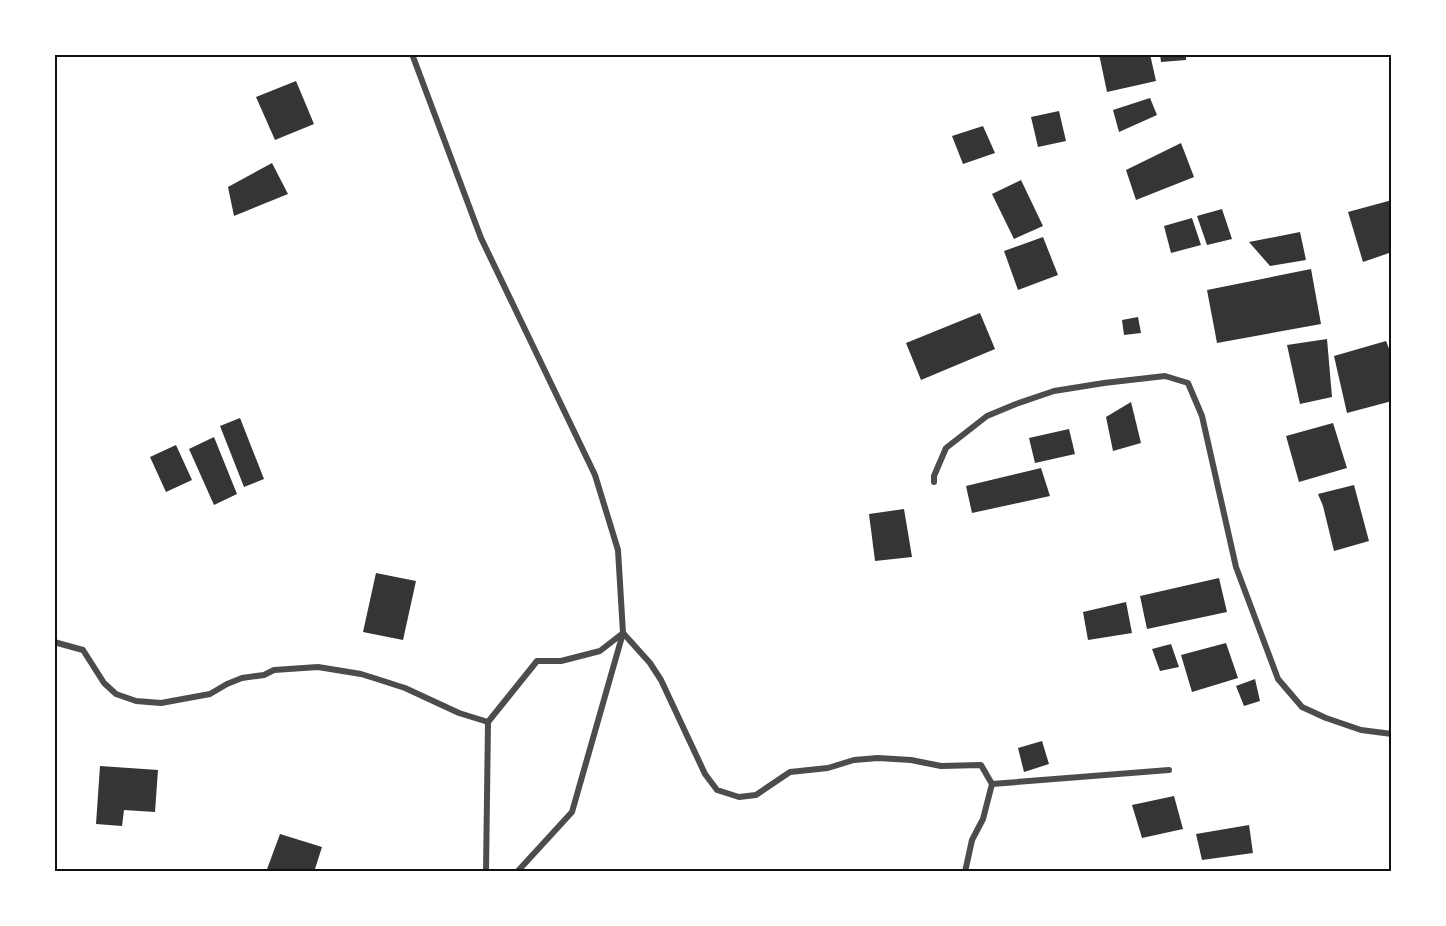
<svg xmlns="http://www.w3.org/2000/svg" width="1446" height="926" viewBox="0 0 1446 926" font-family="Rubik,sans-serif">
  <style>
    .building { fill: #353535 }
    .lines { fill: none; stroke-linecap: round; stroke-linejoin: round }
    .minor { stroke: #4c4c4c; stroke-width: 6 }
    .neatline { fill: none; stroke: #111; stroke-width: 2 }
  </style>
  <rect width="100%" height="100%" fill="#fff"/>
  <g class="building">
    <polygon points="1099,54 1150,54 1156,81 1107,92"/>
    <polygon points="1160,54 1186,54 1186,60 1161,62"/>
    <polygon points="296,81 314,124 275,140 256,97"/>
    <polygon points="1150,98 1157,115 1119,132 1113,110"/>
    <polygon points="1059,111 1066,141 1038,147 1031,117"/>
    <polygon points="983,126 995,153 963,164 952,136"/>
    <polygon points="1181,143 1194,177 1136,200 1126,170"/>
    <polygon points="272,163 288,194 234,216 228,187"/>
    <polygon points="1021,180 1043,226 1014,239 992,194"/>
    <polygon points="1392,200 1392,252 1363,262 1348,212"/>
    <polygon points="1222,209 1232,239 1207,245 1197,216"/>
    <polygon points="1192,218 1201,245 1171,253 1164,226"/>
    <polygon points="1300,232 1306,260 1270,266 1249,242"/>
    <polygon points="1043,237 1058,275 1018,290 1004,251"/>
    <polygon points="1311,269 1321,324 1217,343 1207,290"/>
    <polygon points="980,313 995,349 921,380 906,343"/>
    <polygon points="1138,317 1141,333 1124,335 1122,320"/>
    <polygon points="1327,339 1332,397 1300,404 1287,345"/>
    <polygon points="1386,341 1392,356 1392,401 1347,413 1334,356"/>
    <polygon points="1131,402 1141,443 1113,451 1106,417"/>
    <polygon points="240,418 264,479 244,487 220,426"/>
    <polygon points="1333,423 1347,468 1299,482 1286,436"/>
    <polygon points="1069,429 1075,454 1035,463 1029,438"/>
    <polygon points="214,437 237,494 214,505 189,449"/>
    <polygon points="176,445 192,480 166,492 150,457"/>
    <polygon points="1041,468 1050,496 972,513 966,486"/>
    <polygon points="1354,485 1369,541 1334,551 1323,506 1318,494"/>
    <polygon points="904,509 912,557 875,561 869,514"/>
    <polygon points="376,573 416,581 403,640 363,632"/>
    <polygon points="1219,578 1227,612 1147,629 1140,596"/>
    <polygon points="1126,602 1132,633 1088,640 1083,612"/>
    <polygon points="1226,643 1238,678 1192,692 1181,655"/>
    <polygon points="1171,644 1179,667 1160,671 1152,649"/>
    <polygon points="1255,679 1260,701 1244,706 1236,686"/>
    <polygon points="1042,741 1049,764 1024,772 1018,748"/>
    <polygon points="100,766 158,770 155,812 124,810 122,826 96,824"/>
    <polygon points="1174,796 1183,829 1142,838 1132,805"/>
    <polygon points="1249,825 1253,853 1202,860 1196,834"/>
    <polygon points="280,834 322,847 314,872 266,872"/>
  </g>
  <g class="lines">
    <g class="minor">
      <polyline points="412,54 481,238 595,475 618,550 623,633 572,812 517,872"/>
      <polyline points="934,482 934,476 946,448 987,416 1016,404 1054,391 1104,383 1165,376 1188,383 1202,416 1236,567 1278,679 1302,707 1326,718 1361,730 1392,734"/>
      <polyline points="623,633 650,663 661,680 705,774 717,790 739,797 756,795 790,772 828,768 854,760 878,758 911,760 941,766 981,765 992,784 1169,770"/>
      <polyline points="54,642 83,650 104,683 116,694 136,701 161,703 210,694 227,684 242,678 264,675 274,670 318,667 361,674 377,679 405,688 459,713 488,722 537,661 561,661 600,651 623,633"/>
      <polyline points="486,872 488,722"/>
      <polyline points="965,872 972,840 983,819 992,784"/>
    </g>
  </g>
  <rect width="1446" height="926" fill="none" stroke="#ffffff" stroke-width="111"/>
  <rect x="56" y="56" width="1334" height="814" class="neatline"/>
</svg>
